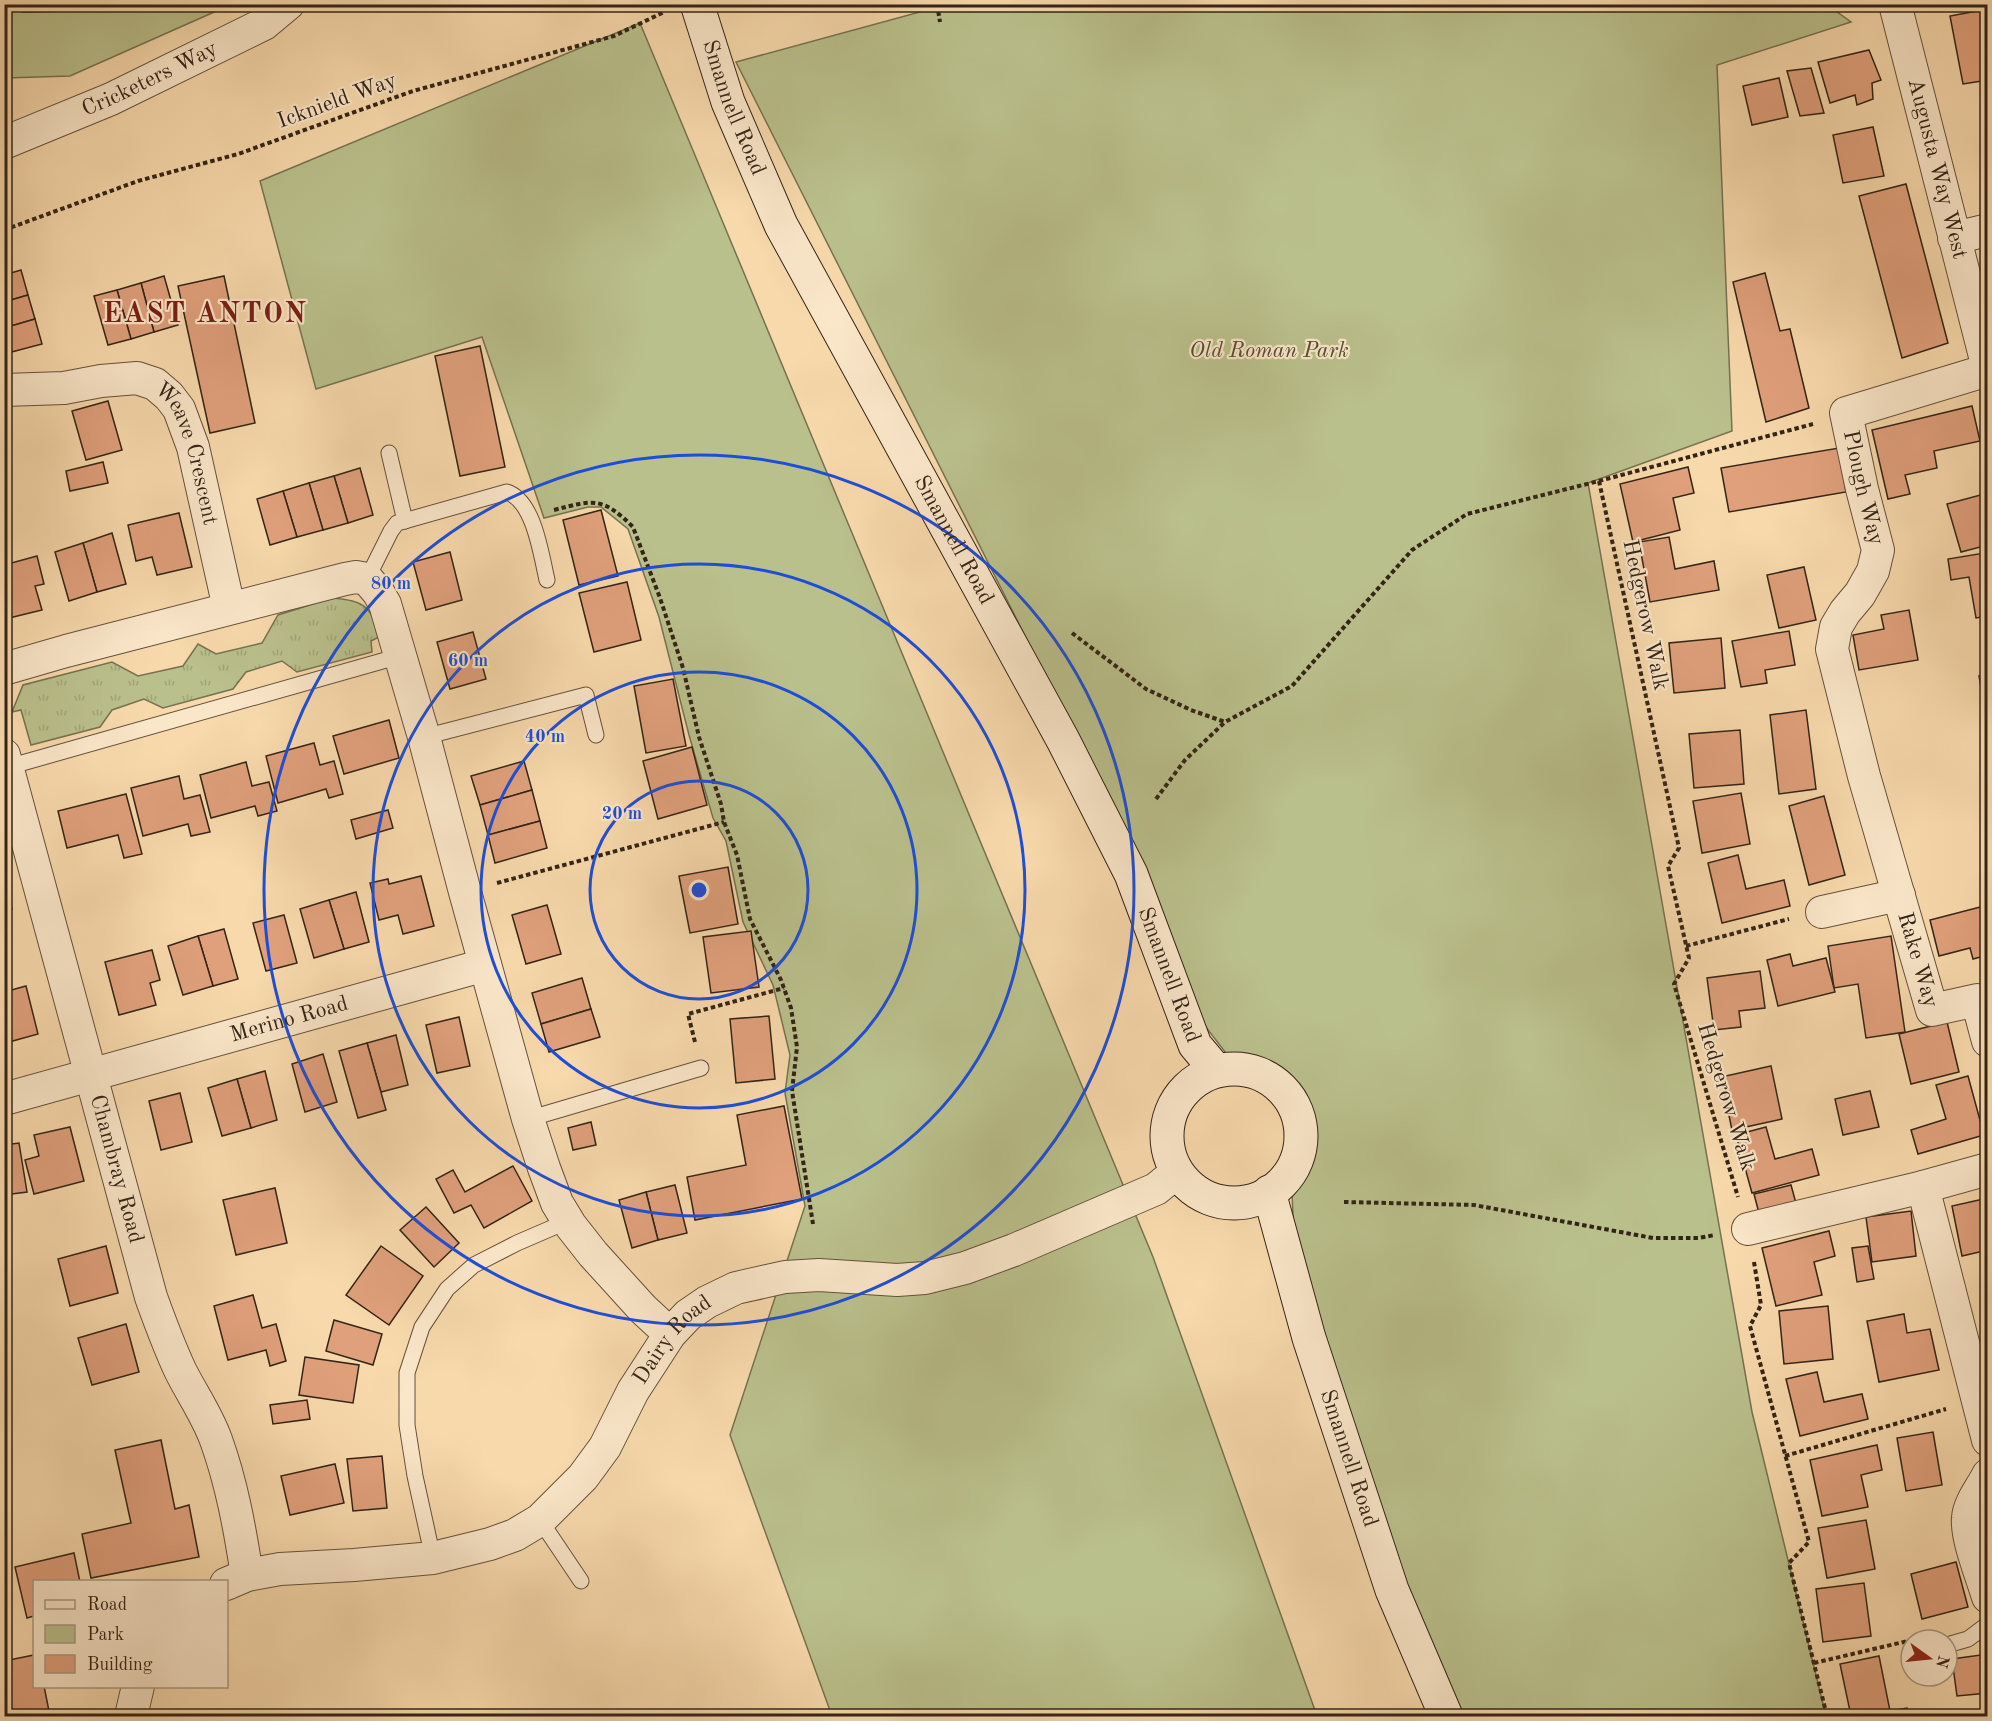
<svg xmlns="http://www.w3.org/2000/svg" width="1992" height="1721" viewBox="0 0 1992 1721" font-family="'Old Standard TT',serif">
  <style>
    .grass { fill: url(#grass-tufts); stroke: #767252; stroke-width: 1.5 }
    .green { fill: #bac08c; stroke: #767252; stroke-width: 1.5 }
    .building { fill: #e0a07c; stroke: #332418; stroke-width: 1.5 }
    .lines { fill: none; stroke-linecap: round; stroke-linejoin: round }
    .lane-casing { stroke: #64513d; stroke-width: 17 }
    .street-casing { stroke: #64513d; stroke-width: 34 }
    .secondary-casing { stroke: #332418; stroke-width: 35 }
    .path { stroke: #332418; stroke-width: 4; stroke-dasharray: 4.5 3; stroke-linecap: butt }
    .lane { stroke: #fae6c9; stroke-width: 15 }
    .street { stroke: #fae6c9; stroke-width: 32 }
    .secondary { stroke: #fae6c9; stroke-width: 33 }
    .ring { fill: none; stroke: #1d4ed8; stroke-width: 3 }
    .labels { text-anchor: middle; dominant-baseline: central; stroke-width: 4.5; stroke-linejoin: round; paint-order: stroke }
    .street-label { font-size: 22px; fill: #332418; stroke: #fae6c9 }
    .park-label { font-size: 22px; font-style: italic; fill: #554b35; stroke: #fae6c9 }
    .district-label { font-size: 28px; font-weight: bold; letter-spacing: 1.5px; fill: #7a1f14; stroke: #fae6c9 }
    .centre { fill: #1d4ed8; stroke: #fae6c9; stroke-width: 3 }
    .ring-label { font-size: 18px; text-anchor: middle; font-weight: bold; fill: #1d4ed8; stroke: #fae6c9; stroke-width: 4.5; stroke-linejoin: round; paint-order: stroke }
  </style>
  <defs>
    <pattern id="grass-tufts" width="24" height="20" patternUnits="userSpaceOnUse" patternTransform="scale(1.5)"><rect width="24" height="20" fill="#bac08c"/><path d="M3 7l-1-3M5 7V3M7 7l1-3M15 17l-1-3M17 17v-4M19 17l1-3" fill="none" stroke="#a0a578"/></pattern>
  </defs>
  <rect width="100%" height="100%" fill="#f8d9ac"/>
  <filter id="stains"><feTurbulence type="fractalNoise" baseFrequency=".00333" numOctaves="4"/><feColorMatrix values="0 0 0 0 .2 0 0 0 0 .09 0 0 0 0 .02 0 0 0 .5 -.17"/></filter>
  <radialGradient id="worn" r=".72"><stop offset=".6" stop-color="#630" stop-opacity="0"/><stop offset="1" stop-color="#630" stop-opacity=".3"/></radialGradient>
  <path class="grass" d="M332,598C366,601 369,606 381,636L371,641L372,652L297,672L282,661L246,672L233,689L163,708L144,699L112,710L100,727L31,745L21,710L12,712L23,685L112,662L138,676L183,666L198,644L216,654L262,643L278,615Z"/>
  <g class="green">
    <polygon points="68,4 230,5 70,76 5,78 4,5 23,5 68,11"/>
    <polygon points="949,4 1826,4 1851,22 1717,65 1732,431 1588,483 1752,1412 1826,1716 1454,1716 1392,1577 1295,1258 1291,1172 1295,1145 1292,1116 1280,1090 1229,1057 1205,1026 1146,876 736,62"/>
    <polygon points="640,23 1153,1257 1317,1716 832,1716 730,1435 805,1206 785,1093 790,1055 773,985 743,922 726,841 713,818 689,735 659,617 628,529 601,507 588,507 544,518 482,337 316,389 260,181"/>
  </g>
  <g class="building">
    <polygon points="23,4 68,4 68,11 23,12"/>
    <polygon points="1988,9 1988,39 1984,40 1988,57 1988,80 1963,84 1950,16"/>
    <polygon points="1869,50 1881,80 1872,83 1873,99 1857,105 1855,95 1830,103 1818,62"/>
    <polygon points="1811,68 1824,113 1800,116 1787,71"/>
    <polygon points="1779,78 1788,117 1752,125 1743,86"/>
    <polygon points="1873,127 1884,176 1843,183 1833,135"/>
    <polygon points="1906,184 1948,343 1902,358 1859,196"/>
    <polygon points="21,270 28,295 4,302 4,275"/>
    <polygon points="1765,273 1780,331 1790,329 1809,408 1766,422 1733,282"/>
    <polygon points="164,276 178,325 154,332 141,283"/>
    <polygon points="224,276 255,423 210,433 178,286"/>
    <polygon points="141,283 154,332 131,339 117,290"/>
    <polygon points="117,290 131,339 108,345 94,296"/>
    <polygon points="28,295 35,319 4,328 4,302"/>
    <polygon points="35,319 42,344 4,354 4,328"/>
    <polygon points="480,346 505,467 460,476 435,356"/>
    <polygon points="108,401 122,450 86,460 72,411"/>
    <polygon points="1972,406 1980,441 1934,451 1937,468 1905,475 1910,494 1888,499 1872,430"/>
    <polygon points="1839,448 1846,492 1729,512 1721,468"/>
    <polygon points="103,462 108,483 70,491 66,471"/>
    <polygon points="1688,467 1694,493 1673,498 1680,530 1633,542 1620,484"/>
    <polygon points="360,468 373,515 348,523 334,476"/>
    <polygon points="334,476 348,523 323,530 309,483"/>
    <polygon points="309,483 323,530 297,537 283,491"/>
    <polygon points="283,491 297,537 270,545 257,499"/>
    <polygon points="1988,493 1988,545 1961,552 1947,504"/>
    <polygon points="601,510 618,576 579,585 563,520"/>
    <polygon points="179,513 192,567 157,575 152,557 136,561 128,525"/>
    <polygon points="112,533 126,584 97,592 83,543"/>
    <polygon points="1669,537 1675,569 1714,561 1719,590 1650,602 1639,542"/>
    <polygon points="83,543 97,592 69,601 55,552"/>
    <polygon points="450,552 462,600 426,610 413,562"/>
    <polygon points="1984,553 1985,565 1988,564 1988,616 1976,618 1969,577 1951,580 1948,559"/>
    <polygon points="37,556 44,584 35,586 42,610 5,619 4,565"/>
    <polygon points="1804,567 1816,620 1779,628 1767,575"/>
    <polygon points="627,582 641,640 594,652 579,593"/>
    <polygon points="1909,610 1918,660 1859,670 1853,635 1884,629 1881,615"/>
    <polygon points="1988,623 1988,661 1981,624"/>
    <polygon points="1789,631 1795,665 1765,670 1767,683 1741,687 1732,641"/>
    <polygon points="473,632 486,679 450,689 437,642"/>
    <polygon points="1721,638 1725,688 1674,693 1669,643"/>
    <polygon points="1988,675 1988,722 1987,722 1979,676"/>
    <polygon points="673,679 686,746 646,753 634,686"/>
    <polygon points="1806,710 1816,789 1779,794 1770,715"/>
    <polygon points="389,720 399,758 344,774 333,736"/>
    <polygon points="1740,730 1744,784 1694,788 1689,734"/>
    <polygon points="314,743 320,765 334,761 343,794 329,798 326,789 278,803 266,756"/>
    <polygon points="692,747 707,805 658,819 643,761"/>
    <polygon points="524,761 532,790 480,805 471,776"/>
    <polygon points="246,762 252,786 269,782 277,811 258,816 255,806 211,818 200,775"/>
    <polygon points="179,776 184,799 200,795 210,832 191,836 188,824 143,836 131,788"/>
    <polygon points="532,790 540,821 488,835 480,805"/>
    <polygon points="1741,793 1750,844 1702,853 1693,801"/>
    <polygon points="126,794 142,854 124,858 118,835 67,848 58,811"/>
    <polygon points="1824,796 1845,875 1809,885 1789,806"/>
    <polygon points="388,810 393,828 356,839 351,820"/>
    <polygon points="540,821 547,848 495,863 488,835"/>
    <polygon points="1738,855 1746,889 1784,880 1790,906 1722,923 1708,863"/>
    <polygon points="728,867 738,924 690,933 679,876"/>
    <polygon points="421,876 434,926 403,934 398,915 379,920 370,883 388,879 389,884"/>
    <polygon points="4,884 12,909 4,911"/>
    <polygon points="356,892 369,942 344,949 329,900"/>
    <polygon points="329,900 344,949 314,958 300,909"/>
    <polygon points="547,905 561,954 526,964 512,915"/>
    <polygon points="1988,905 1988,955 1973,959 1970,948 1939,956 1930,920"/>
    <polygon points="284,915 297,963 266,971 253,923"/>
    <polygon points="224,929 238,979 213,986 198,936"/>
    <polygon points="751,931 759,987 711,993 703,937"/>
    <polygon points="198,936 213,986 183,995 168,946"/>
    <polygon points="1891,936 1905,1032 1866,1038 1858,984 1834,988 1828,946"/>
    <polygon points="152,950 160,980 150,983 156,1005 119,1015 105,962"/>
    <polygon points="1790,954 1793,966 1826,958 1835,992 1778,1006 1767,960"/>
    <polygon points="1760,971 1765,1008 1739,1011 1741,1027 1714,1030 1707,978"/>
    <polygon points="582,978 591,1009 541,1024 532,993"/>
    <polygon points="26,986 38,1034 9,1042 4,1025 4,992"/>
    <polygon points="591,1009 600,1037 549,1052 541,1024"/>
    <polygon points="769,1016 775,1079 736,1083 730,1019"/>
    <polygon points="459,1017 470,1066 437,1073 426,1025"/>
    <polygon points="1947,1022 1959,1072 1911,1084 1899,1034"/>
    <polygon points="396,1035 408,1085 381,1092 367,1043"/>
    <polygon points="367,1043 386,1110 358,1118 339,1051"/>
    <polygon points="323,1054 337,1102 305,1112 292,1064"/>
    <polygon points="1771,1066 1782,1119 1732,1130 1721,1077"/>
    <polygon points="265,1071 277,1120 251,1128 237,1079"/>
    <polygon points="1968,1076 1984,1135 1918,1154 1911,1130 1946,1119 1936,1085"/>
    <polygon points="237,1079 251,1128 222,1136 208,1088"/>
    <polygon points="1870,1091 1879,1127 1843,1135 1835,1099"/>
    <polygon points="180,1093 192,1142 161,1150 149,1101"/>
    <polygon points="784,1106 802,1199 695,1220 687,1177 746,1165 737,1115"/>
    <polygon points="591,1122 596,1145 573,1150 568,1128"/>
    <polygon points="70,1127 84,1181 34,1194 25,1160 39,1156 34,1135"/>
    <polygon points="1766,1127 1775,1159 1812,1149 1819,1175 1752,1193 1736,1135"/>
    <polygon points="19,1143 27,1192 4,1195 4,1145"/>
    <polygon points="513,1166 532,1201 484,1228 471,1205 454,1213 436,1179 453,1170 465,1192"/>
    <polygon points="675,1185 687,1233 658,1240 646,1192"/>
    <polygon points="1791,1185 1797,1207 1760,1217 1754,1194"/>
    <polygon points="275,1188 287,1243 236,1255 223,1200"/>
    <polygon points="646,1192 658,1240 632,1248 619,1200"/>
    <polygon points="1988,1198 1988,1250 1962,1256 1952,1206"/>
    <polygon points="426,1207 459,1243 434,1267 400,1230"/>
    <polygon points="1911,1211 1916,1256 1872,1262 1866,1217"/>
    <polygon points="1829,1231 1835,1256 1814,1262 1822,1295 1776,1306 1762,1248"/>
    <polygon points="106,1246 118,1293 70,1306 58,1259"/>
    <polygon points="381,1246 423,1276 389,1325 346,1295"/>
    <polygon points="1868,1246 1874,1279 1857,1282 1852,1248"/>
    <polygon points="253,1295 262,1328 276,1324 286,1361 270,1366 266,1350 228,1360 214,1306"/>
    <polygon points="1828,1306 1833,1359 1784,1364 1779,1311"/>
    <polygon points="1904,1314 1907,1333 1930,1329 1939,1370 1879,1382 1867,1321"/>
    <polygon points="334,1320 382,1334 373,1365 326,1351"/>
    <polygon points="126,1324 139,1372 92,1385 78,1338"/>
    <polygon points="305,1357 359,1365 353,1403 299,1395"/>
    <polygon points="1817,1372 1824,1402 1862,1394 1868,1419 1800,1436 1786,1379"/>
    <polygon points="307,1400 310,1419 273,1424 270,1405"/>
    <polygon points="1933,1432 1942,1485 1906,1491 1897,1438"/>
    <polygon points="161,1440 175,1509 189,1505 199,1557 91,1578 82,1534 131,1523 115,1450"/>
    <polygon points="1877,1445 1882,1470 1861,1475 1868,1507 1822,1516 1810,1460"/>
    <polygon points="382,1456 387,1508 353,1511 347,1459"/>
    <polygon points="335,1464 344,1503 290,1515 281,1476"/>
    <polygon points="1866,1520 1875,1569 1827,1578 1818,1528"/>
    <polygon points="74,1553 80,1582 34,1582 34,1616 27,1618 15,1567"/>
    <polygon points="1956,1562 1968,1607 1922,1619 1911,1574"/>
    <polygon points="1864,1583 1871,1636 1823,1642 1816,1589"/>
    <polygon points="1988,1654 1988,1693 1957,1696 1952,1659"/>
    <polygon points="34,1655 34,1686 44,1686 50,1716 4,1716 4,1661"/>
    <polygon points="1879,1656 1890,1711 1907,1708 1909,1716 1851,1716 1840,1664"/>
  </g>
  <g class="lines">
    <g class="lane-casing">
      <g id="lane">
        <polyline points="389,453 405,521"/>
        <path d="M367,579L391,531L397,523L507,492C534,501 541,554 547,580"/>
        <polyline points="424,737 586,695 596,735"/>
        <polyline points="8,767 400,656"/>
        <polyline points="528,1119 701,1068"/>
        <polyline points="540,1520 581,1581"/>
        <polyline points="433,1558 415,1476 407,1425 407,1373 422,1327 447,1289 474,1265 517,1243 568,1221"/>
        <polyline points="1947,1645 1968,1639 1988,1624"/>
      </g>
    </g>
    <g class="street-casing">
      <g id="street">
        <path id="s1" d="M1895,4L1988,368"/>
        <path id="s2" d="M4,143L111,99L264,24L288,4"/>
        <polyline points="1954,238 1988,230"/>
        <path id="s3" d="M1988,370L1846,413L1862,489L1878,550L1873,571L1860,594L1845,612L1836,627L1832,649L1864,776L1932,1010L1977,1000L1988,1041"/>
        <path id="s4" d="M4,390L64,388L101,381L137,378L155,384L169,396L179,409L193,447L229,608"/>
        <polyline points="4,669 66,651 345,579 356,577 367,579 378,592 385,604 424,737 465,892 528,1119 544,1168 557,1203 571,1226 593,1254 643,1309 670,1334"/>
        <path id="s5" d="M4,755L151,1297C160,1322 169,1346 180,1370C192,1394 207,1415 216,1440C232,1484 240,1530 247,1575"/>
        <polyline points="1822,912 1899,895"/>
        <path id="s6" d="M4,1099L485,965"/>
        <polyline points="1923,1187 1988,1440"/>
        <polyline points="1748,1229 1923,1187 1988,1169"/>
        <path d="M1988,1475C1981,1489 1969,1503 1968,1518C1966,1538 1982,1577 1988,1597"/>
        <path id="s7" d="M226,1584L247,1575L280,1569L354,1565L433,1558L490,1544L515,1535L540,1520L583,1477L605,1447L633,1391L670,1334L688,1315L707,1302L736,1288L785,1277L819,1275L897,1280L925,1278L965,1268L1014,1250L1156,1189L1177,1172"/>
        <polyline points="131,1716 138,1686"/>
      </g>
    </g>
    <g class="secondary-casing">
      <g id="secondary">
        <path id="s8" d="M697,4L728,102L781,225L1063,740L1131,874L1195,1045L1216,1070"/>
        <circle cx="1234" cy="1136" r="67"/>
        <path id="s9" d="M1269,1192L1309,1338L1392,1590L1446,1716"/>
      </g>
    </g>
    <g class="path">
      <polyline points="937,4 940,22"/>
      <polyline points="4,230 138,181 238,154 413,91 614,36 664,12"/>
      <polyline points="1599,481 1679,848 1668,866 1689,958 1674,984 1738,1197"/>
      <path d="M554,510C593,500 602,496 633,527L660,598L683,668L699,737L721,804L724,822L737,855L750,919L781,980L791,1008L797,1047L792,1091L813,1224"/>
      <polyline points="1072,633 1146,689 1191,710 1225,722 1292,686 1412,550 1467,514 1599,481 1813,424"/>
      <polyline points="1156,799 1185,760 1225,722"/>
      <polyline points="497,883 724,822"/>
      <polyline points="1686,946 1789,919"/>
      <polyline points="695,1042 688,1014 784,988"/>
      <polyline points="1344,1202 1474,1205 1653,1238 1698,1238 1715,1235"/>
      <polyline points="1754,1262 1761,1305 1750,1326 1809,1542 1789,1563 1827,1716"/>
      <polyline points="1785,1456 1946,1409"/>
      <polyline points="1814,1663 1912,1640"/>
    </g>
    <use href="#lane" class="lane"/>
    <use href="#street" class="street"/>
    <use href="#secondary" class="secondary"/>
  </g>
  <g class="ring">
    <circle cx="699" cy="890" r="109"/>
    <circle cx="699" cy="890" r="218"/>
    <circle cx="699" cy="890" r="326"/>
    <circle cx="699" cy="890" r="435"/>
  </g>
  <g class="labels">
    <g class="street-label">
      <text stroke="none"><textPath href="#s2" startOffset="159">Cricketers Way</textPath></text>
      <text transform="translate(337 101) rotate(-20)">Icknield Way</text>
      <text stroke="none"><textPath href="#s8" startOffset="110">Smannell Road</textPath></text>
      <text stroke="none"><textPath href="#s1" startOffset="170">Augusta Way West</textPath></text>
      <text stroke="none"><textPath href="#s4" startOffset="232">Weave Crescent</textPath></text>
      <text stroke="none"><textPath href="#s3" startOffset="225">Plough Way</textPath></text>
      <text stroke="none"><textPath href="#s8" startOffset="596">Smannell Road</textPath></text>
      <text transform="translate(1645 615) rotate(78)">Hedgerow Walk</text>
      <text stroke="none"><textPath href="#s3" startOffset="723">Rake Way</textPath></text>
      <text stroke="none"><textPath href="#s8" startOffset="1082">Smannell Road</textPath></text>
      <text stroke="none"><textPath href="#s6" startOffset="296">Merino Road</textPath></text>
      <text transform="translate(1726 1097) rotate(73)">Hedgerow Walk</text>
      <text stroke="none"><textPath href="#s5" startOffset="429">Chambray Road</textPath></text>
      <text stroke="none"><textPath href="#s7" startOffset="550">Dairy Road</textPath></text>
      <text stroke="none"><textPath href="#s9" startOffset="278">Smannell Road</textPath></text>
    </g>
    <g class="park-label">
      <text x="1269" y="351">Old Roman Park</text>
    </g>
    <g class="district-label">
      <text x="205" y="315">EAST ANTON</text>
    </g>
  </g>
  <circle cx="699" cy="890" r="9" class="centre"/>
  <g class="ring-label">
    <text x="391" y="589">80 m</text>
    <text x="468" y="666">60 m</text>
    <text x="545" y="742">40 m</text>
    <text x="622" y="819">20 m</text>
  </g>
  <rect width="1992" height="1721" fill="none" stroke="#f8d9ac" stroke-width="24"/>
  <rect x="6" y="6" width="1980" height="1709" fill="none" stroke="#332418" stroke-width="3"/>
  <rect x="12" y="12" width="1968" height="1697" fill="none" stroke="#332418" stroke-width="1.5"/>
  <rect x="33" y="1580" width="195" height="108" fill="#fae6c9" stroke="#aa9882" stroke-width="1.5"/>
  <rect x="45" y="1600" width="30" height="9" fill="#fae6c9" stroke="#aa9882" stroke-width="1.5"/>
  <text x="87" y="1610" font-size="18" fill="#332418">Road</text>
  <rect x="45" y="1625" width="30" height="18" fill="#bac08c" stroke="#aa9882" stroke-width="1.5"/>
  <text x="87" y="1640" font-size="18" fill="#332418">Park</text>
  <rect x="45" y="1655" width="30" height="18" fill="#e0a07c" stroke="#aa9882" stroke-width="1.5"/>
  <text x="87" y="1670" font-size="18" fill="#332418">Building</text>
  <g transform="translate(1929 1658) rotate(105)"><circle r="28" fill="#fae6c9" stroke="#aa9882" stroke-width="1.5"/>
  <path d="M0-4.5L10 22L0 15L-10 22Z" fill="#8f2418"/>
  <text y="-9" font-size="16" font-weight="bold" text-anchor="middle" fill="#332418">N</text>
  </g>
  <rect width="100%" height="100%" filter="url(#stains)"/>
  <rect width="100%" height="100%" fill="url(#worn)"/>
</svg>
